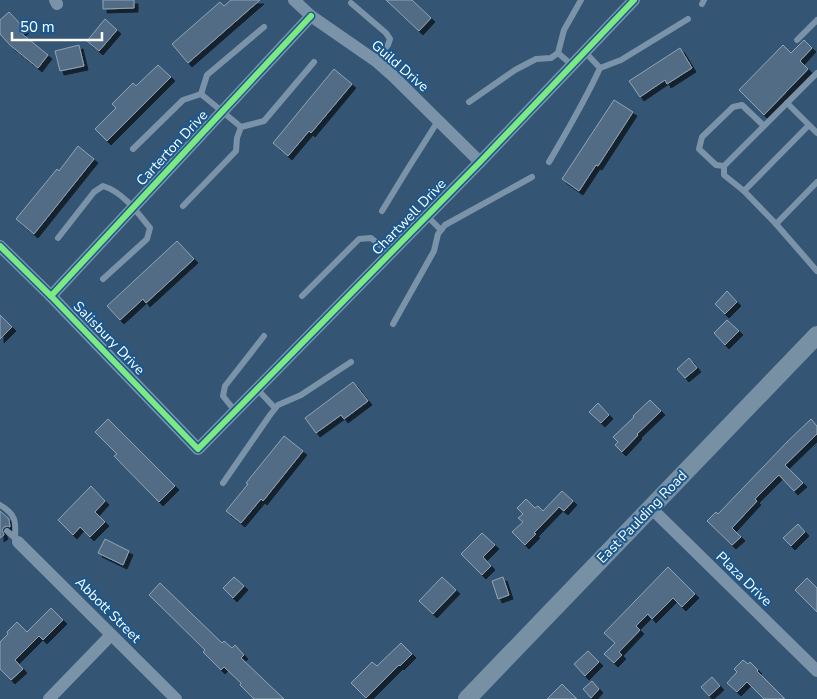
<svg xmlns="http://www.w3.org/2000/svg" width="817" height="699" viewBox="0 0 817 699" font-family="'Nunito Sans',sans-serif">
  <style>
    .building { fill: #516c84; stroke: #90a4b5; filter: url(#shadow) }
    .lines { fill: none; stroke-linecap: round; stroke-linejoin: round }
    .service { stroke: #7b93a8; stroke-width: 6 }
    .minor { stroke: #7b93a8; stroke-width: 12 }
    .secondary { stroke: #7890a4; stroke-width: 18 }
    .cycleway-casing { stroke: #19588f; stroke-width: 9 }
    .cycleway { stroke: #7ce984; stroke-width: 6 }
    .labels { text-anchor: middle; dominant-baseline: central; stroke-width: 4; stroke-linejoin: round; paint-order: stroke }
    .street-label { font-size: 14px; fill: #fff; stroke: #19588f }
  </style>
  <defs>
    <filter id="shadow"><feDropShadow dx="4" dy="4" stdDeviation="0" flood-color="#0009"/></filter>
  </defs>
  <rect width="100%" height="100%" fill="#345674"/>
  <g class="building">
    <polygon points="103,0 134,0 134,8 103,9"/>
    <polygon points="231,0 260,0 188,63 172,44 220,2 224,6"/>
    <polygon points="386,0 412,0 431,18 419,31"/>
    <polygon points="9,12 25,29 21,33 48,55 38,68 10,45 0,34 0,20"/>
    <polygon points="105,19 117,30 99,51 87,41"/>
    <polygon points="804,40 812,48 800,61 808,69 764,115 739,90 783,45 791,53"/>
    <polygon points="79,45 84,66 60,71 55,51"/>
    <polygon points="680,48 692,68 667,84 665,80 640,97 629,81"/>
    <polygon points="158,65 171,77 107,141 95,129 116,108 112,104 133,83 136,86"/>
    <polygon points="334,69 352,84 311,133 309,131 288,156 273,143"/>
    <polygon points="614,100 633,112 598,166 596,165 579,191 562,179"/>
    <polygon points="78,146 94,159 34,234 16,219 57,169 59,171"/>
    <polygon points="177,241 194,259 146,303 143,299 120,320 107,306"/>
    <polygon points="727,291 737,302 725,314 715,304"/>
    <polygon points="0,315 12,327 0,339"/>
    <polygon points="727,320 739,331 725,345 714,333"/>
    <polygon points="689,358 697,368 685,378 677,369"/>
    <polygon points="353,382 368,401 344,419 341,415 316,433 305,418"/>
    <polygon points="650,400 661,411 637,434 638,435 622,452 615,445 618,442 613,437 634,417 633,416"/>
    <polygon points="598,403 609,415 601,423 589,412"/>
    <polygon points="108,419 175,486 159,502 114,456 117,454 95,432"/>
    <polygon points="811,419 817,426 817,434 785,465 803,483 794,491 779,475 755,499 757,501 732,528 741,537 732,545 707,521 716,512 718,514 787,442"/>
    <polygon points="284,436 303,451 263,501 261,499 241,523 226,511 248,484 246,483"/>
    <polygon points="91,486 105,501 95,512 105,522 90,537 80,527 73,535 58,520"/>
    <polygon points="562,491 573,501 564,511 559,507 534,533 536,534 525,545 512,532 523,522 518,518 523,514 517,508 526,499 535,508 538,506 543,511"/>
    <polygon points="0,511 9,519 10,527 8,526 4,527 2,530 4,535 0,538"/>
    <polygon points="798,524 805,532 791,546 783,538"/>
    <polygon points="482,533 495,545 483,557 491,566 482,575 461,554"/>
    <polygon points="105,539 129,551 123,565 98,553"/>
    <polygon points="668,567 695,594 682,607 673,598 652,619 648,614 636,626 640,630 619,652 622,655 614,663 604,654 615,643 604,633"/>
    <polygon points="234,577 244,586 233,598 223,588"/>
    <polygon points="442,577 456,590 433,614 419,601"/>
    <polygon points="503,577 509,595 498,599 492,581"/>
    <polygon points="807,578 817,588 817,612 795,590"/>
    <polygon points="160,583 222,643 224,641 232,648 235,645 244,655 241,658 284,699 254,699 240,685 241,683 224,667 221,670 203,652 205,650 149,595"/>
    <polygon points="51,608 63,620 43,640 39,636 15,660 23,669 11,680 0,669 0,642 8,634 7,632 17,622 27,632"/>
    <polygon points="401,643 412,654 400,666 399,665 366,698 351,683 372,662 377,666"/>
    <polygon points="588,651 599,662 585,676 574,664"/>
    <polygon points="743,660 748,664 750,662 758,670 757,671 785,699 764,699 747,682 737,692 727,683 737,672 734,669"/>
    <polygon points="712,677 720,686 709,696 701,687"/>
    <polygon points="592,681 599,689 591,698 583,689"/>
    <polygon points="562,684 577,699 547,699"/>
  </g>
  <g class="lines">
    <g class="service">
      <polyline points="351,3 386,33 390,39 388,45 376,61"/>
      <polyline points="702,4 704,0"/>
      <polyline points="797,40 817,20"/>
      <polyline points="572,65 558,53 564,30 581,0"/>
      <polyline points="600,68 621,60 688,19"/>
      <polyline points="201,94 207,75 264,27"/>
      <polyline points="469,102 515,70 536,59 551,58 558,53"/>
      <polyline points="809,125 817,133"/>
      <polyline points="764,126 742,105 733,107 702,137 699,149 716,165 724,166 817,73"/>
      <polyline points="133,149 183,100 201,94 241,127"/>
      <path d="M549,162C567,131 585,101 600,68L585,52"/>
      <polyline points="724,166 724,175 744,191 809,125 787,103"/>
      <polyline points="817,182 776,224 817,271"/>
      <polyline points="744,191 776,224"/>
      <polyline points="183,206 236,151 237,138 241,127 264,121 314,62"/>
      <polyline points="382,211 407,170 438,121"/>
      <polyline points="427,216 441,230"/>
      <path d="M58,238L94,192L103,186C123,192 137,212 150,228L147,239L103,279"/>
      <polyline points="302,296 359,239 371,238 390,253"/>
      <polyline points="393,324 434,251 438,234 445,225 532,177"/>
      <polyline points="257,389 275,408"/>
      <polyline points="235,411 223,396 225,386 264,336"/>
      <polyline points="223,483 270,415 278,405 301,395 351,362"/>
      <path d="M0,505C16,514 16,522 15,538"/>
      <polyline points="7,531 16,539"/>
    </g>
    <g class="minor">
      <polyline points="55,0 57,4"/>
      <polyline points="294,0 311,16 376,61 393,76 480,162"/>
      <polyline points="0,246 51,296 198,449 480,162 634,0"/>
      <polyline points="51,296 311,16"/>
      <polyline points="651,508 817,671"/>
      <polyline points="18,542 176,699"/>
      <polyline points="49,699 111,635"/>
    </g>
    <polyline class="secondary" points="467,699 817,335"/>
    <g class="cycleway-casing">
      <g id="cycleway">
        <polyline points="0,246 51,296 198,449 480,162 634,0"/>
        <polyline points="51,296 311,16"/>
      </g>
    </g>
    <use href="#cycleway" class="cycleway"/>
  </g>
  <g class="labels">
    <g class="street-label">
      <text transform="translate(400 66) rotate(41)">Guild Drive</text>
      <text transform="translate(172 148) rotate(-47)">Carterton Drive</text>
      <text transform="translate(409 217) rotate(-46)">Chartwell Drive</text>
      <text transform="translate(109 338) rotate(46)">Salisbury Drive</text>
      <text transform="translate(642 517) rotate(-46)">East Paulding Road</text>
      <text transform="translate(744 579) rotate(44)">Plaza Drive</text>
      <text transform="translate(108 610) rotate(45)">Abbott Street</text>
    </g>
  </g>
  <path d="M12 32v8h90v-8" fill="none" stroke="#ffffff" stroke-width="2.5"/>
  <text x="20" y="32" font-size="15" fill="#ffffff" stroke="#19588f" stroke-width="4" paint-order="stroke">50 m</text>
</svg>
